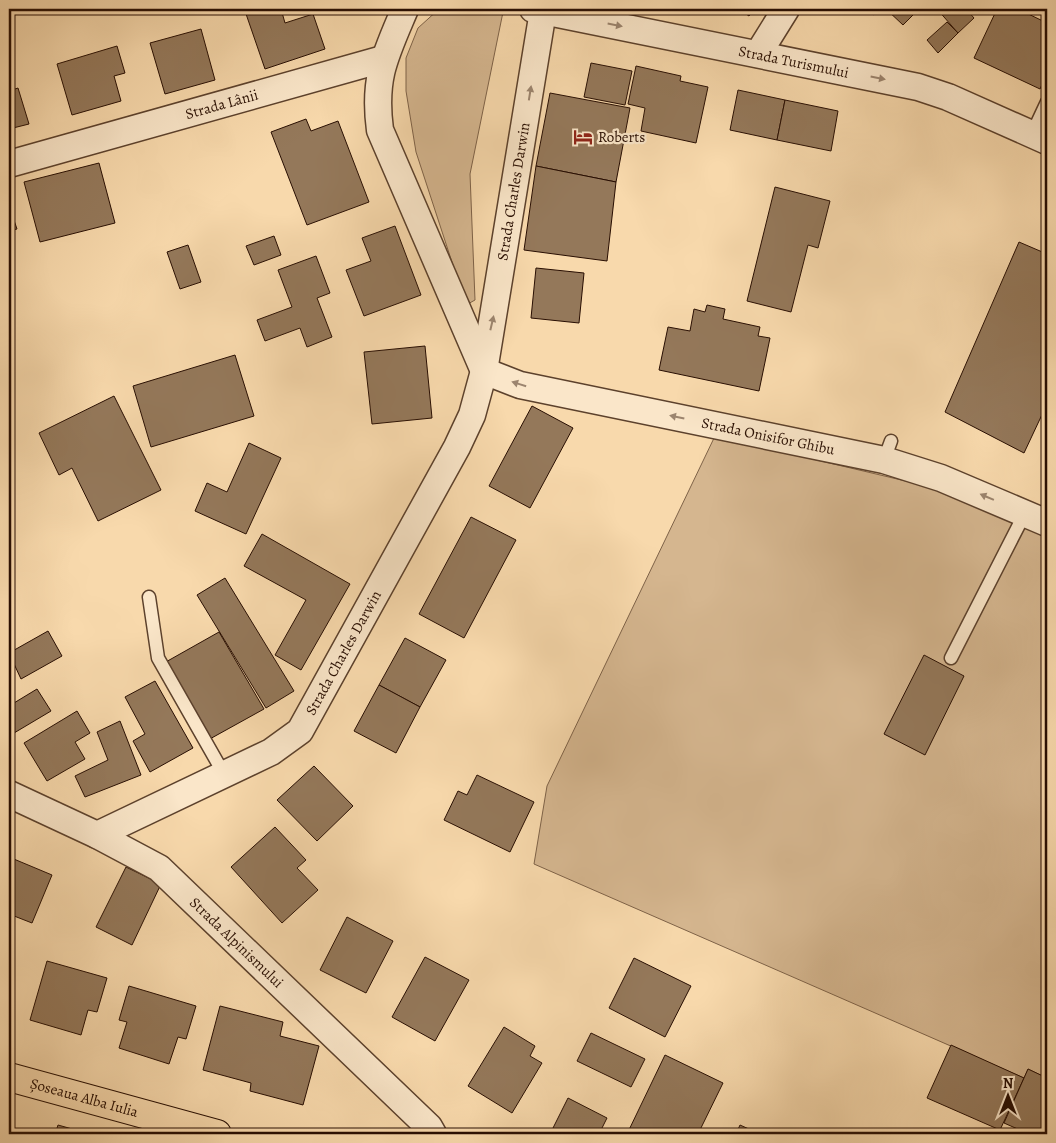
<svg xmlns="http://www.w3.org/2000/svg" width="1056" height="1143" viewBox="0 0 1056 1143" font-family="Alegreya,serif">
  <style>
    .green { fill: #d5b68f; stroke: #7e6248 }
    .building { fill: #94785a; stroke: #280e02 }
    .lines { fill: none; stroke-linecap: round; stroke-linejoin: round }
    .service-casing { stroke: #5c412c; stroke-width: 15 }
    .minor-casing { stroke: #5c412c; stroke-width: 29 }
    .primary-casing { stroke: #280e02; stroke-width: 30 }
    .service { stroke: #fae6c9; stroke-width: 12 }
    .minor { stroke: #fae6c9; stroke-width: 26 }
    .primary { stroke: #f8d9ac; stroke-width: 28 }
    .oneway { fill: #9c856f }
    .labels { text-anchor: middle; dominant-baseline: central; stroke-width: 4.5; stroke-linejoin: round; paint-order: stroke }
    .street-label { font-size: 15px; fill: #280e02; stroke: #fae6c9 }
    .poi-label { font-size: 15px; fill: #280e02; stroke: #fae6c9; text-anchor: start }
  </style>
  <rect width="100%" height="100%" fill="#f8d9ac"/>
  <filter id="stains"><feTurbulence type="fractalNoise" baseFrequency=".004" numOctaves="4"/><feColorMatrix values="0 0 0 0 .2 0 0 0 0 .09 0 0 0 0 .02 0 0 0 .5 -.17"/></filter>
  <radialGradient id="worn" r=".72"><stop offset=".6" stop-color="#630" stop-opacity="0"/><stop offset="1" stop-color="#630" stop-opacity=".3"/></radialGradient>
  <g class="green">
    <polygon points="439,9 503,12 470,174 475,300 466,305 416,152 406,91 406,58 418,28"/>
    <polygon points="715,436 948,491 1047,537 1047,1078 1028,1069 1024,1078 534,864 547,786"/>
  </g>
  <g class="building">
    <polygon points="253,9 281,9 285,23 313,14 325,49 265,69 245,11"/>
    <polygon points="739,9 754,9 749,16"/>
    <polygon points="867,9 880,9 873,15"/>
    <polygon points="886,9 915,9 917,11 903,25"/>
    <polygon points="937,9 966,9 974,18 958,33"/>
    <polygon points="997,9 1018,9 1047,23 1047,73 1040,89 974,58"/>
    <polygon points="947,22 958,33 938,53 927,40"/>
    <polygon points="201,29 215,80 165,94 150,43"/>
    <polygon points="117,46 125,73 114,76 121,101 72,115 57,64"/>
    <polygon points="591,63 632,71 625,105 584,97"/>
    <polygon points="636,66 681,76 680,81 708,87 696,143 641,131 645,108 628,104"/>
    <polygon points="18,88 29,124 9,129 9,91"/>
    <polygon points="738,90 785,100 777,140 730,130"/>
    <polygon points="550,93 630,108 616,182 536,166"/>
    <polygon points="785,100 838,111 831,151 777,140"/>
    <polygon points="306,119 311,131 338,121 369,202 307,225 271,132"/>
    <polygon points="99,163 115,223 40,242 24,182"/>
    <polygon points="536,166 616,182 607,261 524,250"/>
    <polygon points="775,187 830,201 818,248 808,245 791,312 747,301"/>
    <polygon points="9,206 17,229 9,231"/>
    <polygon points="395,226 421,295 364,316 346,270 371,261 362,238"/>
    <polygon points="274,236 281,255 254,265 246,246"/>
    <polygon points="1019,242 1047,254 1047,404 1024,453 945,412"/>
    <polygon points="188,245 201,282 180,289 167,252"/>
    <polygon points="316,256 330,293 317,298 332,337 307,347 300,328 265,341 257,320 292,307 278,270"/>
    <polygon points="536,268 584,273 579,323 531,318"/>
    <polygon points="707,305 725,309 723,319 760,327 758,336 770,338 759,391 659,370 668,327 690,331 694,309 705,312"/>
    <polygon points="425,346 432,418 372,424 364,352"/>
    <polygon points="235,355 254,416 151,447 133,386"/>
    <polygon points="114,396 161,490 98,521 72,468 59,475 39,433"/>
    <polygon points="532,406 573,428 530,508 489,486"/>
    <polygon points="249,443 281,458 246,534 195,511 207,483 227,492"/>
    <polygon points="471,517 516,540 464,638 419,614"/>
    <polygon points="262,534 350,584 301,670 275,655 306,600 244,566"/>
    <polygon points="225,578 294,691 266,708 197,595"/>
    <polygon points="48,631 62,656 21,679 9,653"/>
    <polygon points="219,632 264,709 208,740 164,663"/>
    <polygon points="405,638 446,660 420,707 379,685"/>
    <polygon points="924,655 964,676 925,755 884,734"/>
    <polygon points="155,681 193,748 150,772 133,741 145,734 125,697"/>
    <polygon points="379,685 420,707 396,753 354,731"/>
    <polygon points="37,689 51,711 9,736 9,706"/>
    <polygon points="77,711 90,733 75,742 85,759 47,781 24,743"/>
    <polygon points="120,721 141,775 85,797 75,776 108,760 97,732"/>
    <polygon points="314,766 353,806 317,841 277,800"/>
    <polygon points="477,775 534,802 510,852 444,820 458,791 467,795"/>
    <polygon points="275,827 306,860 297,868 318,890 282,923 231,867"/>
    <polygon points="9,857 52,875 32,923 9,914"/>
    <polygon points="126,867 161,884 132,945 96,927"/>
    <polygon points="347,917 393,941 366,993 320,970"/>
    <polygon points="425,957 469,980 435,1041 392,1017"/>
    <polygon points="634,958 691,986 665,1037 609,1008"/>
    <polygon points="47,961 107,978 97,1012 88,1010 81,1035 30,1020"/>
    <polygon points="129,986 196,1006 186,1039 178,1037 169,1064 119,1048 127,1022 119,1020"/>
    <polygon points="220,1006 283,1022 280,1036 319,1046 303,1105 250,1091 251,1083 203,1070"/>
    <polygon points="504,1027 535,1046 530,1056 542,1063 512,1113 468,1086"/>
    <polygon points="591,1033 645,1059 631,1087 577,1061"/>
    <polygon points="951,1045 1024,1078 1000,1130 927,1098"/>
    <polygon points="665,1055 723,1083 698,1134 627,1134"/>
    <polygon points="1028,1069 1047,1078 1047,1134 1029,1134 1004,1123"/>
    <polygon points="568,1098 607,1118 599,1134 550,1134"/>
    <polygon points="58,1125 90,1134 55,1134"/>
    <polygon points="740,1125 760,1134 736,1134"/>
  </g>
  <g class="lines">
    <g class="service-casing">
      <g id="service">
        <polyline points="1032,134 1047,102"/>
        <polyline points="884,460 891,441"/>
        <polyline points="149,597 158,658 224,774"/>
        <polyline points="951,658 1025,513"/>
      </g>
    </g>
    <g class="minor-casing">
      <g id="minor">
        <path d="M405,9C385,56 373,78 380,130L484,371"/>
        <path id="s1" d="M533,9L918,87L948,97L1047,141"/>
        <polyline points="758,54 786,9"/>
        <path id="s2" d="M9,164L383,59"/>
        <path id="s3" d="M484,371L520,385L884,460L941,478L1047,523"/>
        <path id="s4" d="M9,794L97,835L159,868L429,1127L433,1134"/>
        <path id="s5" d="M97,835L271,752L300,731L457,447L472,415L484,371L543,11"/>
      </g>
    </g>
    <g class="primary-casing">
      <g id="primary">
        <path id="s6" d="M9,1077L217,1134"/>
      </g>
    </g>
    <use href="#service" class="service"/>
    <use href="#minor" class="minor"/>
    <use href="#primary" class="primary"/>
  </g>
  <defs><path id="oneway-solid" d="M-6-.8H1V-3.2L6.5 0L1 3.2V.8H-6Z" transform="scale(1.25)"/></defs>
  <g class="oneway">
    <use href="#oneway-solid" transform="translate(615 25) rotate(11)"/>
    <use href="#oneway-solid" transform="translate(878 78) rotate(11)"/>
    <use href="#oneway-solid" transform="translate(530 93) rotate(-81)"/>
    <use href="#oneway-solid" transform="translate(492 323) rotate(-77)"/>
    <use href="#oneway-solid" transform="translate(519 384) rotate(-163)"/>
    <use href="#oneway-solid" transform="translate(677 417) rotate(-168)"/>
    <use href="#oneway-solid" transform="translate(987 497) rotate(-157)"/>
  </g>
  <defs>
    <g id="hotel-bare" transform="scale(1.5)"><path d="M-6-4.5h1.5V1H6V5H4.5V3h-9V5H-6ZM-4 0a1.8 1.8 0 1 1 3.6 0ZM.5 0V-2.5h3Q6-2.5 6 0Z" fill="#8f2418" stroke="#fae6c9" stroke-width="2.5" paint-order="stroke"/></g>
  </defs>
  <g fill-rule="evenodd">
    <use href="#hotel-bare" x="583" y="137"/>
  </g>
  <g class="labels">
    <g class="street-label">
      <text stroke="none"><textPath href="#s1" startOffset="266">Strada Turismului</textPath></text>
      <text stroke="none"><textPath href="#s2" startOffset="221">Strada Lânii</textPath></text>
      <text stroke="none"><textPath href="#s5" startOffset="816">Strada Charles Darwin</textPath></text>
      <text stroke="none"><textPath href="#s3" startOffset="292">Strada Onisifor Ghibu</textPath></text>
      <text stroke="none"><textPath href="#s5" startOffset="318">Strada Charles Darwin</textPath></text>
      <text stroke="none"><textPath href="#s4" startOffset="275">Strada Alpinismului</textPath></text>
      <text stroke="none"><textPath href="#s6" startOffset="78">Șoseaua Alba Iulia</textPath></text>
    </g>
    <g class="poi-label">
      <text x="598" y="137">Roberts</text>
    </g>
  </g>
  <rect width="1056" height="1143" fill="none" stroke="#f8d9ac" stroke-width="30"/>
  <rect x="10" y="10" width="1036" height="1123" fill="none" stroke="#280e02" stroke-width="2.5"/>
  <rect x="15" y="15" width="1026" height="1113" fill="none" stroke="#280e02"/>
  <g transform="translate(1008 1096)" stroke="#fae6c9" stroke-width="4" paint-order="stroke">
  <path d="M0-4L9 19L0 12L-9 19Z" fill="#280e02"/>
  <text y="-8" font-size="14" font-weight="bold" text-anchor="middle" fill="#280e02">N</text>
  </g>
  <rect width="100%" height="100%" filter="url(#stains)"/>
  <rect width="100%" height="100%" fill="url(#worn)"/>
</svg>
